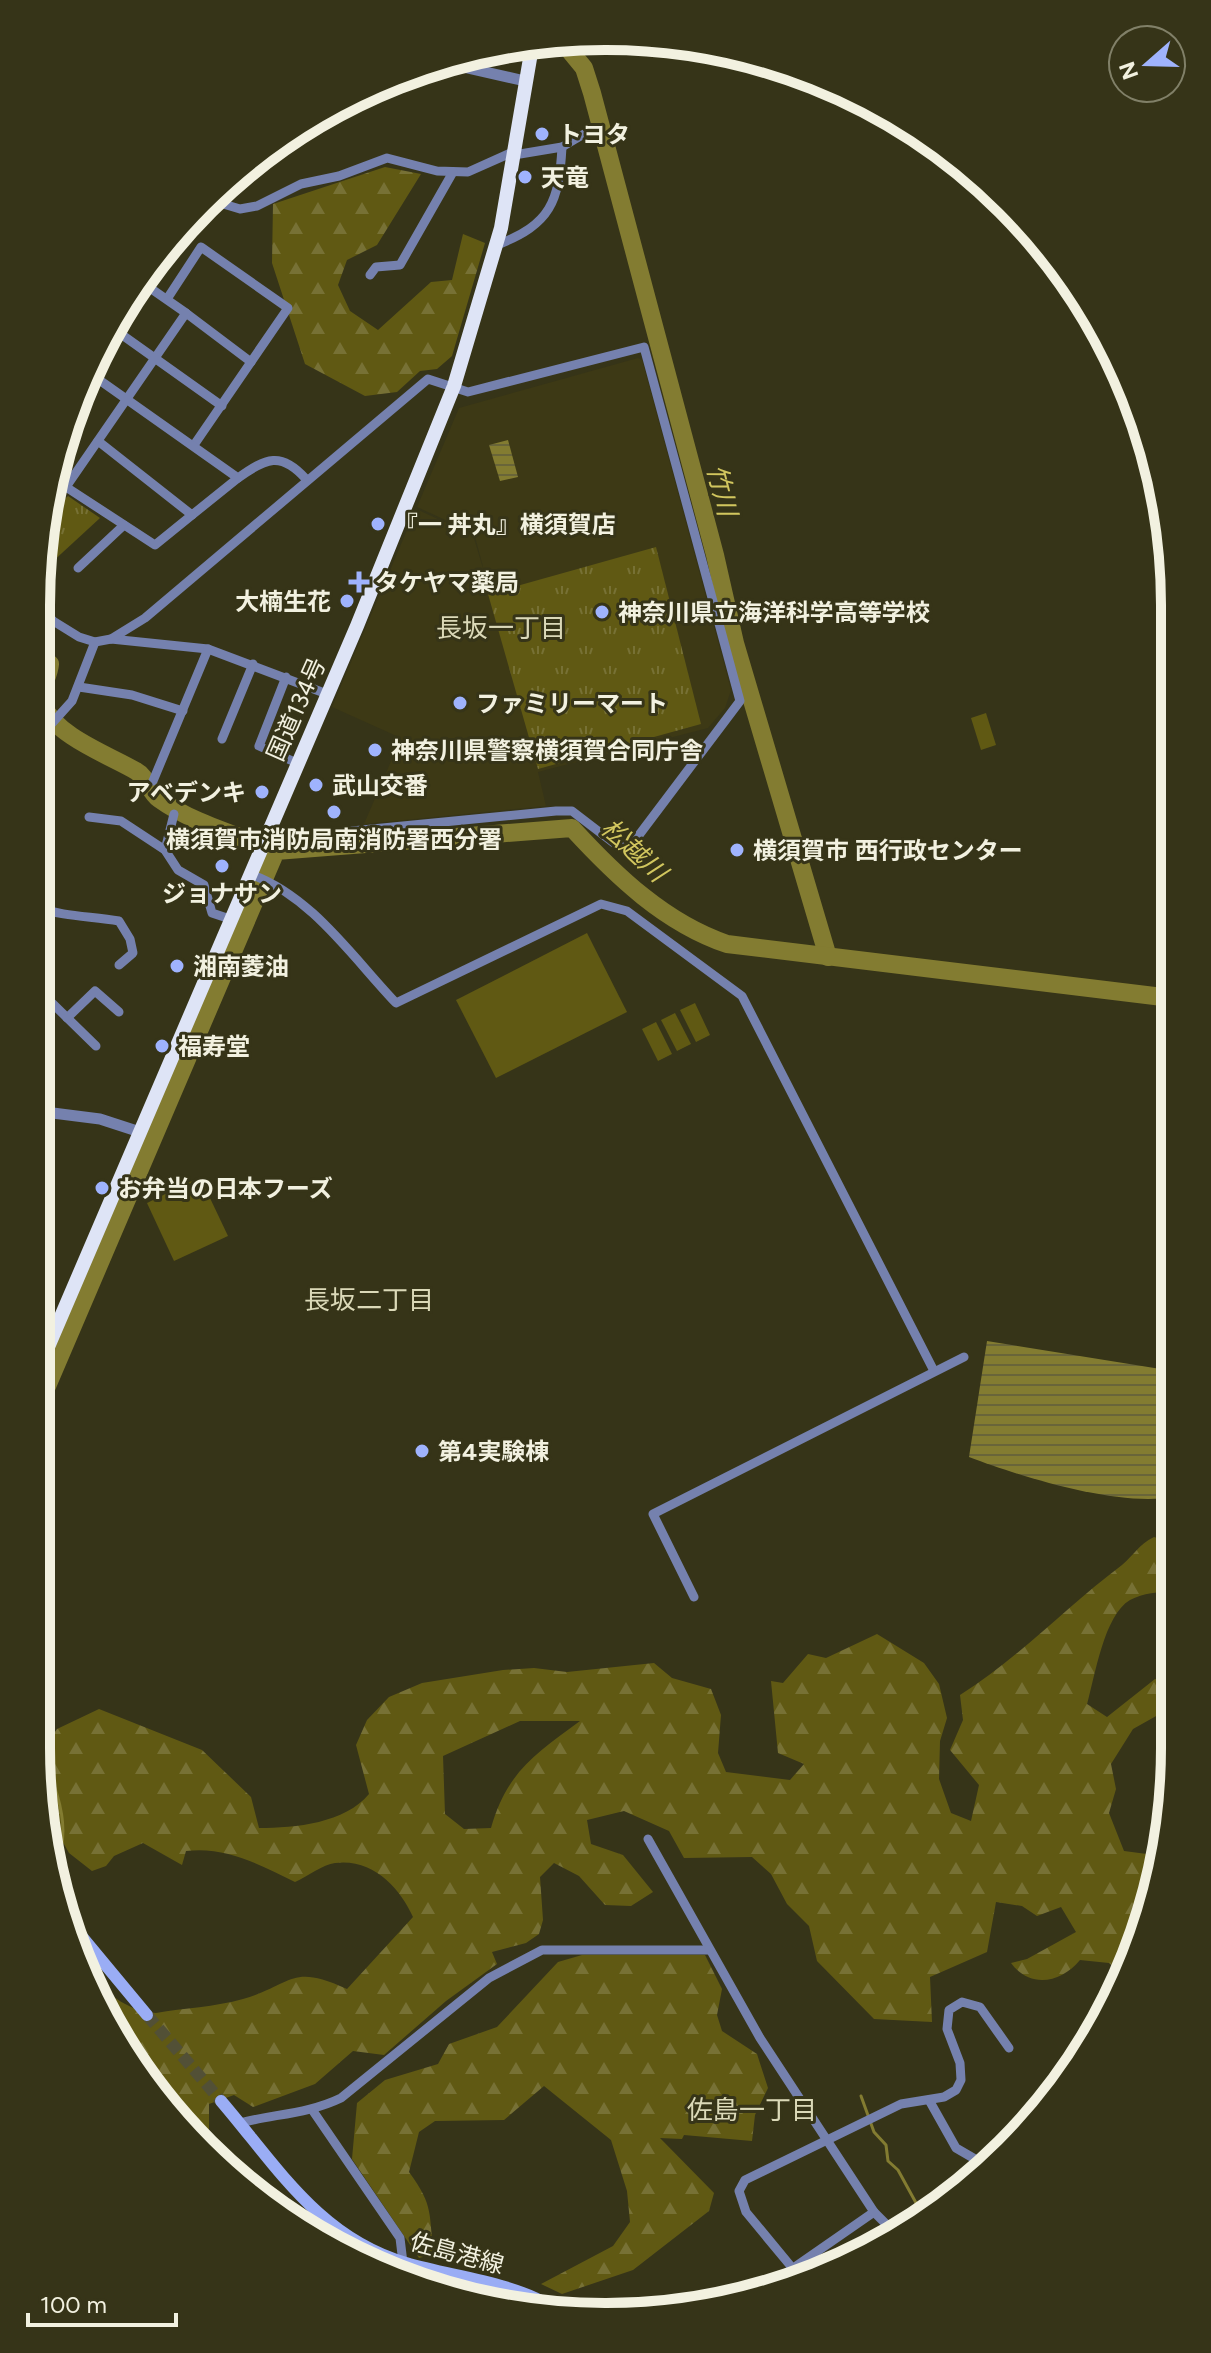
<svg xmlns="http://www.w3.org/2000/svg" width="1211" height="2353" viewBox="0 0 1211 2353" font-family="Figtree,'Noto Sans JP',sans-serif">
  <style>
    .built { fill: #3d3915 }
    .green { fill: #605913 }
    .forest { fill: url(#forest-firs); fill-rule: evenodd }
    .park { fill: url(#park-tufts) }
    .water { fill: url(#water-rules) }
    .lines { fill: none; stroke-linecap: round; stroke-linejoin: round }
    .stream { stroke: #837c31; stroke-width: 3 }
    .river { stroke: #837c31; stroke-width: 18 }
    .secondary-tunnel { stroke: #525036; stroke-width: 12; stroke-dasharray: 12 6; stroke-linecap: butt }
    .minor { stroke: #7581ae; stroke-width: 9 }
    .tertiary { stroke: #7581ae; stroke-width: 11 }
    .secondary { stroke: #9aadf5; stroke-width: 12 }
    .trunk { stroke: #dee4f6; stroke-width: 14 }
    .poi-dot { fill: #9fb3fd; stroke: #363418; stroke-width: 3 }
    .labels { text-anchor: middle; dominant-baseline: central; stroke-width: 6; stroke-linejoin: round; paint-order: stroke }
    .poi-label { font-size: 24px; font-weight: bold; fill: #f2f1e0; stroke: #363418; text-anchor: start }
    .street-label { font-size: 24px; fill: #f2f1e0; stroke: #363418 }
    .water-label { font-size: 26px; font-style: italic; fill: #d1c65e; stroke: #363418 }
    .neighbourhood-label { font-size: 26px; fill: #dbd9b8; stroke: #363418 }
    .rim { fill: none; stroke: #f2f1e0; stroke-width: 10 }
  </style>
  <defs>
    <pattern id="forest-firs" width="22" height="20" patternUnits="userSpaceOnUse" patternTransform="scale(2)"><rect width="22" height="20" fill="#605913"/><path d="M5 1l3.5 6h-7zM16 11l3.5 6h-7z" fill="#777135"/></pattern>
    <pattern id="park-tufts" width="24" height="20" patternUnits="userSpaceOnUse" patternTransform="scale(2)"><rect width="24" height="20" fill="#605913"/><path d="M3 7l-1-3M5 7V3M7 7l1-3M15 17l-1-3M17 17v-4M19 17l1-3" fill="none" stroke="#777135"/></pattern>
    <pattern id="water-rules" width="6" height="5" patternUnits="userSpaceOnUse" patternTransform="scale(2)"><rect width="6" height="5" fill="#837c31"/><path d="M0 2.5h6" fill="none" stroke="#696539"/></pattern>
  </defs>
  <rect width="100%" height="100%" fill="#363418"/>
  <polygon class="built" points="638,358 642,360 731,690 725,708 708,728 538,772 546,806 364,824 401,738 332,707 416,509 473,535 488,585 474,533 417,507 459,408"/>
  <g class="green">
    <polygon points="986,713 996,745 981,750 971,718"/>
    <polygon points="587,933 627,1012 496,1078 456,1000"/>
    <polygon points="695,1003 710,1035 696,1042 680,1010"/>
    <polygon points="675,1013 691,1044 677,1051 661,1020"/>
    <polygon points="656,1022 672,1054 658,1061 642,1029"/>
    <polygon points="200,1177 228,1236 174,1261 147,1203"/>
  </g>
  <g class="forest">
    <polygon points="385,167 421,174 377,245 347,260 338,285 350,311 378,330 431,282 452,280 463,234 485,243 452,356 437,369 420,371 397,392 365,396 305,364 272,263 273,204"/>
    <path d="M1154,1537L1173,1543V1591C1159,1592 1143,1593 1130,1600C1104,1615 1095,1676 1087,1704L1107,1717L1155,1679L1168,1681L1173,1653L1174,1706L1133,1729L1111,1764L1116,1789L1109,1813L1124,1851L1162,1856L1155,1895L1125,1977L1109,1963L1080,1960C1061,1983 1030,1989 1011,1963L1027,1959L1076,1932L1061,1907L1037,1916L1022,1906L996,1902L987,1952L930,1977L932,2022L874,2019L817,1961L809,1926L787,1904L771,1874L752,1857L684,1858L669,1831L624,1811L587,1820L591,1844L623,1855L653,1892L631,1906L605,1905L579,1876L554,1863L540,1877L543,1920L539,1934L526,1943L492,1952L497,1964L446,2001L384,2055L353,2051L315,2084L253,2107L234,2095L209,2104V2139L261,2195L154,2095L92,1979C112,1996 128,2011 156,2013C184,2008 215,2007 243,1999C294,1984 290,1963 347,1989L413,1917C400,1888 373,1858 335,1863C323,1864 307,1877 295,1882C260,1865 226,1846 186,1851L182,1865L143,1843L114,1856L106,1866L92,1871L69,1853L60,1837L50,1800L44,1748L57,1729L99,1709L202,1750L251,1797L259,1828C296,1828 345,1823 369,1794L356,1745L367,1720L389,1697L422,1683L503,1670L534,1668L567,1672L654,1663L672,1678L711,1689L721,1715L718,1753L726,1772L790,1780L804,1764L778,1753L771,1681L783,1683L808,1654L826,1658L877,1634L924,1663L939,1684L947,1718L940,1741L939,1779L951,1813L971,1821L979,1785L950,1750L963,1720L960,1695C1019,1658 1066,1607 1122,1565C1135,1554 1138,1545 1154,1537ZM520,1721H580C535,1754 507,1772 491,1828L464,1829L445,1814L443,1756Z"/>
    <path d="M582,1955H705L722,1989L717,2015L722,2031L757,2054L768,2088L755,2115L752,2141L684,2135L682,2139L660,2138L714,2193L709,2211L633,2270L562,2294L541,2284L613,2246L630,2222L627,2191L611,2140L544,2086L504,2120L435,2121L419,2132L409,2172C435,2207 428,2214 434,2254L419,2258L352,2159L357,2103L385,2080L438,2064L449,2044L497,2027L558,1962Z"/>
  </g>
  <g class="park">
    <polygon points="68,496 100,518 37,576 46,516"/>
    <polygon points="656,547 701,724 538,769 488,594"/>
  </g>
  <g class="water">
    <polygon points="508,440 518,477 500,481 489,445"/>
    <polygon points="1172,1243 1172,1318 1160,1291"/>
    <path d="M987,1341L1173,1371V1497C1118,1507 1022,1477 969,1457Z"/>
  </g>
  <g class="lines">
    <g class="stream">
      <path d="M36,1743C51,1775 69,1814 61,1849L54,1854"/>
      <polyline points="861,2096 874,2132 886,2145 888,2161 898,2170 921,2212"/>
    </g>
    <g class="river">
      <polyline points="561,40 584,68 592,93 715,555 735,643 828,957"/>
      <path d="M37,655L50,664C49,678 37,691 43,705C55,736 111,756 136,771C147,777 149,792 159,799C192,823 238,835 276,851"/>
      <path d="M36,1412L276,851L572,828C616,876 665,923 727,944L1171,998"/>
    </g>
    <polyline class="secondary-tunnel" points="147,2015 221,2101"/>
    <g class="minor">
      <polyline points="514,155 562,147 584,134"/>
      <polyline points="203,206 220,203 240,209 257,206 301,184 339,176 387,158 437,171 468,172 515,151"/>
      <path d="M497,245C551,224 559,202 562,147"/>
      <polyline points="370,275 376,267 400,265 453,172"/>
      <polyline points="167,299 201,247 288,308 194,445"/>
      <polyline points="186,313 251,362"/>
      <polyline points="111,327 222,406"/>
      <path d="M88,372L238,478C266,458 281,451 306,479"/>
      <polyline points="98,441 192,515 238,478"/>
      <polyline points="66,487 155,545 192,515"/>
      <polyline points="47,507 66,487 186,313 140,281"/>
      <polyline points="78,568 124,525"/>
      <polyline points="37,592 52,620"/>
      <polyline points="37,611 79,637 95,642 111,639 208,649 327,694"/>
      <polyline points="111,639 145,618 428,379 468,392 644,347 740,701 633,843 615,844 572,811 556,811 280,838 266,834"/>
      <polyline points="286,677 259,746 297,763"/>
      <polyline points="79,687 132,695 183,711"/>
      <polyline points="222,739 253,664"/>
      <polyline points="37,740 72,701 95,642"/>
      <polyline points="153,781 208,649"/>
      <polyline points="37,793 50,805"/>
      <polyline points="89,817 121,821 165,850 178,870 204,885 212,913 230,919"/>
      <polyline points="165,850 174,814"/>
      <path d="M250,874C311,895 353,958 396,1003L601,904L627,911L742,996L934,1371"/>
      <path d="M37,907C64,917 91,916 119,921L130,939L133,953L119,965"/>
      <polyline points="37,1018 52,1003 96,1046"/>
      <polyline points="67,1018 95,991 119,1012"/>
      <polyline points="694,1597 653,1514 964,1357"/>
      <polyline points="648,1839 760,2038 874,2212 750,2298"/>
      <polyline points="929,2100 956,2148 987,2166"/>
      <polyline points="313,2111 400,2238 403,2263"/>
      <path d="M240,2123C274,2114 308,2114 341,2098L489,1978L542,1950H709"/>
      <polyline points="874,2212 894,2232"/>
      <polyline points="794,2270 746,2212 739,2191 745,2180 901,2104 944,2097 956,2090 961,2080 960,2063 947,2029 949,2010 962,2002 980,2007 1009,2048"/>
      <polyline points="434,2287 435,2271"/>
    </g>
    <g class="tertiary">
      <polyline points="441,62 525,81"/>
      <polyline points="37,1111 100,1119 140,1132"/>
    </g>
    <g class="secondary">
      <polyline points="64,1915 147,2015"/>
      <path d="M221,2101C276,2165 319,2238 406,2263C453,2277 509,2281 552,2307"/>
    </g>
    <polyline class="trunk" points="36,1375 357,626 454,386 501,228 533,41"/>
  </g>
  <g class="poi-dot">
    <circle cx="542" cy="134" r="8"/>
    <circle cx="525" cy="177" r="8"/>
    <circle cx="378" cy="524" r="8"/>
    <path d="M355 570h8v8h8v8h-8v8h-8v-8h-8v-8h8z"/>
    <circle cx="347" cy="601" r="8"/>
    <circle cx="602" cy="612" r="8"/>
    <circle cx="460" cy="703" r="8"/>
    <circle cx="375" cy="750" r="8"/>
    <circle cx="316" cy="785" r="8"/>
    <circle cx="262" cy="792" r="8"/>
    <circle cx="334" cy="812" r="8"/>
    <circle cx="737" cy="850" r="8"/>
    <circle cx="222" cy="866" r="8"/>
    <circle cx="177" cy="966" r="8"/>
    <circle cx="162" cy="1046" r="8"/>
    <circle cx="102" cy="1188" r="8"/>
    <circle cx="422" cy="1451" r="8"/>
  </g>
  <g class="labels">
    <g class="poi-label">
      <text x="558" y="134">トヨタ</text>
      <text x="541" y="177">天竜</text>
      <text x="394" y="524">『一 丼丸』横須賀店</text>
      <text x="375" y="582">タケヤマ薬局</text>
      <text x="331" y="601" text-anchor="end">大楠生花</text>
      <text x="618" y="612">神奈川県立海洋科学高等学校</text>
      <text x="476" y="703">ファミリーマート</text>
      <text x="391" y="750">神奈川県警察横須賀合同庁舎</text>
      <text x="332" y="785">武山交番</text>
      <text x="246" y="792" text-anchor="end">アベデンキ</text>
      <text x="334" y="839" text-anchor="middle">横須賀市消防局南消防署西分署</text>
      <text x="753" y="850">横須賀市 西行政センター</text>
      <text x="222" y="893" text-anchor="middle">ジョナサン</text>
      <text x="193" y="966">湘南菱油</text>
      <text x="178" y="1046">福寿堂</text>
      <text x="118" y="1188">お弁当の日本フーズ</text>
      <text x="438" y="1451">第4実験棟</text>
    </g>
    <g class="street-label">
      <text transform="translate(296 709) rotate(-66)">国道134号</text>
      <text transform="translate(457 2253) rotate(15)">佐島港線</text>
    </g>
    <g class="water-label">
      <text transform="translate(722 490) rotate(76)">竹川</text>
      <text transform="translate(634 850) rotate(43)">松越川</text>
    </g>
    <g class="neighbourhood-label">
      <text x="501" y="628">長坂一丁目</text>
      <text x="369" y="1300">長坂二丁目</text>
      <text x="752" y="2110">佐島一丁目</text>
    </g>
  </g>
  <path d="M0 0H1211V2353H0ZM605 50H606A555 555 0 0 1 1161 605V1748A555 555 0 0 1 606 2303H605A555 555 0 0 1 50 1748V605A555 555 0 0 1 605 50Z" fill="#363418" fill-rule="evenodd"/>
  <path class="rim" d="M605 50H606A555 555 0 0 1 1161 605V1748A555 555 0 0 1 606 2303H605A555 555 0 0 1 50 1748V605A555 555 0 0 1 605 50Z"/>
  <g transform="translate(1147 64) rotate(250)"><circle r="38" fill="#363418" stroke="#818068" stroke-width="2"/>
  <path d="M0-6L14 30L0 20L-14 30Z" fill="#9fb3fd"/>
  <text y="-12" font-size="22" font-weight="bold" text-anchor="middle" fill="#f2f1e0">N</text>
  </g>
  <path d="M28 2313v12h148v-12" fill="none" stroke="#f2f1e0" stroke-width="4"/>
  <text x="40" y="2313" font-size="24" fill="#f2f1e0" stroke="#363418" stroke-width="6" paint-order="stroke">100 m</text>
</svg>
